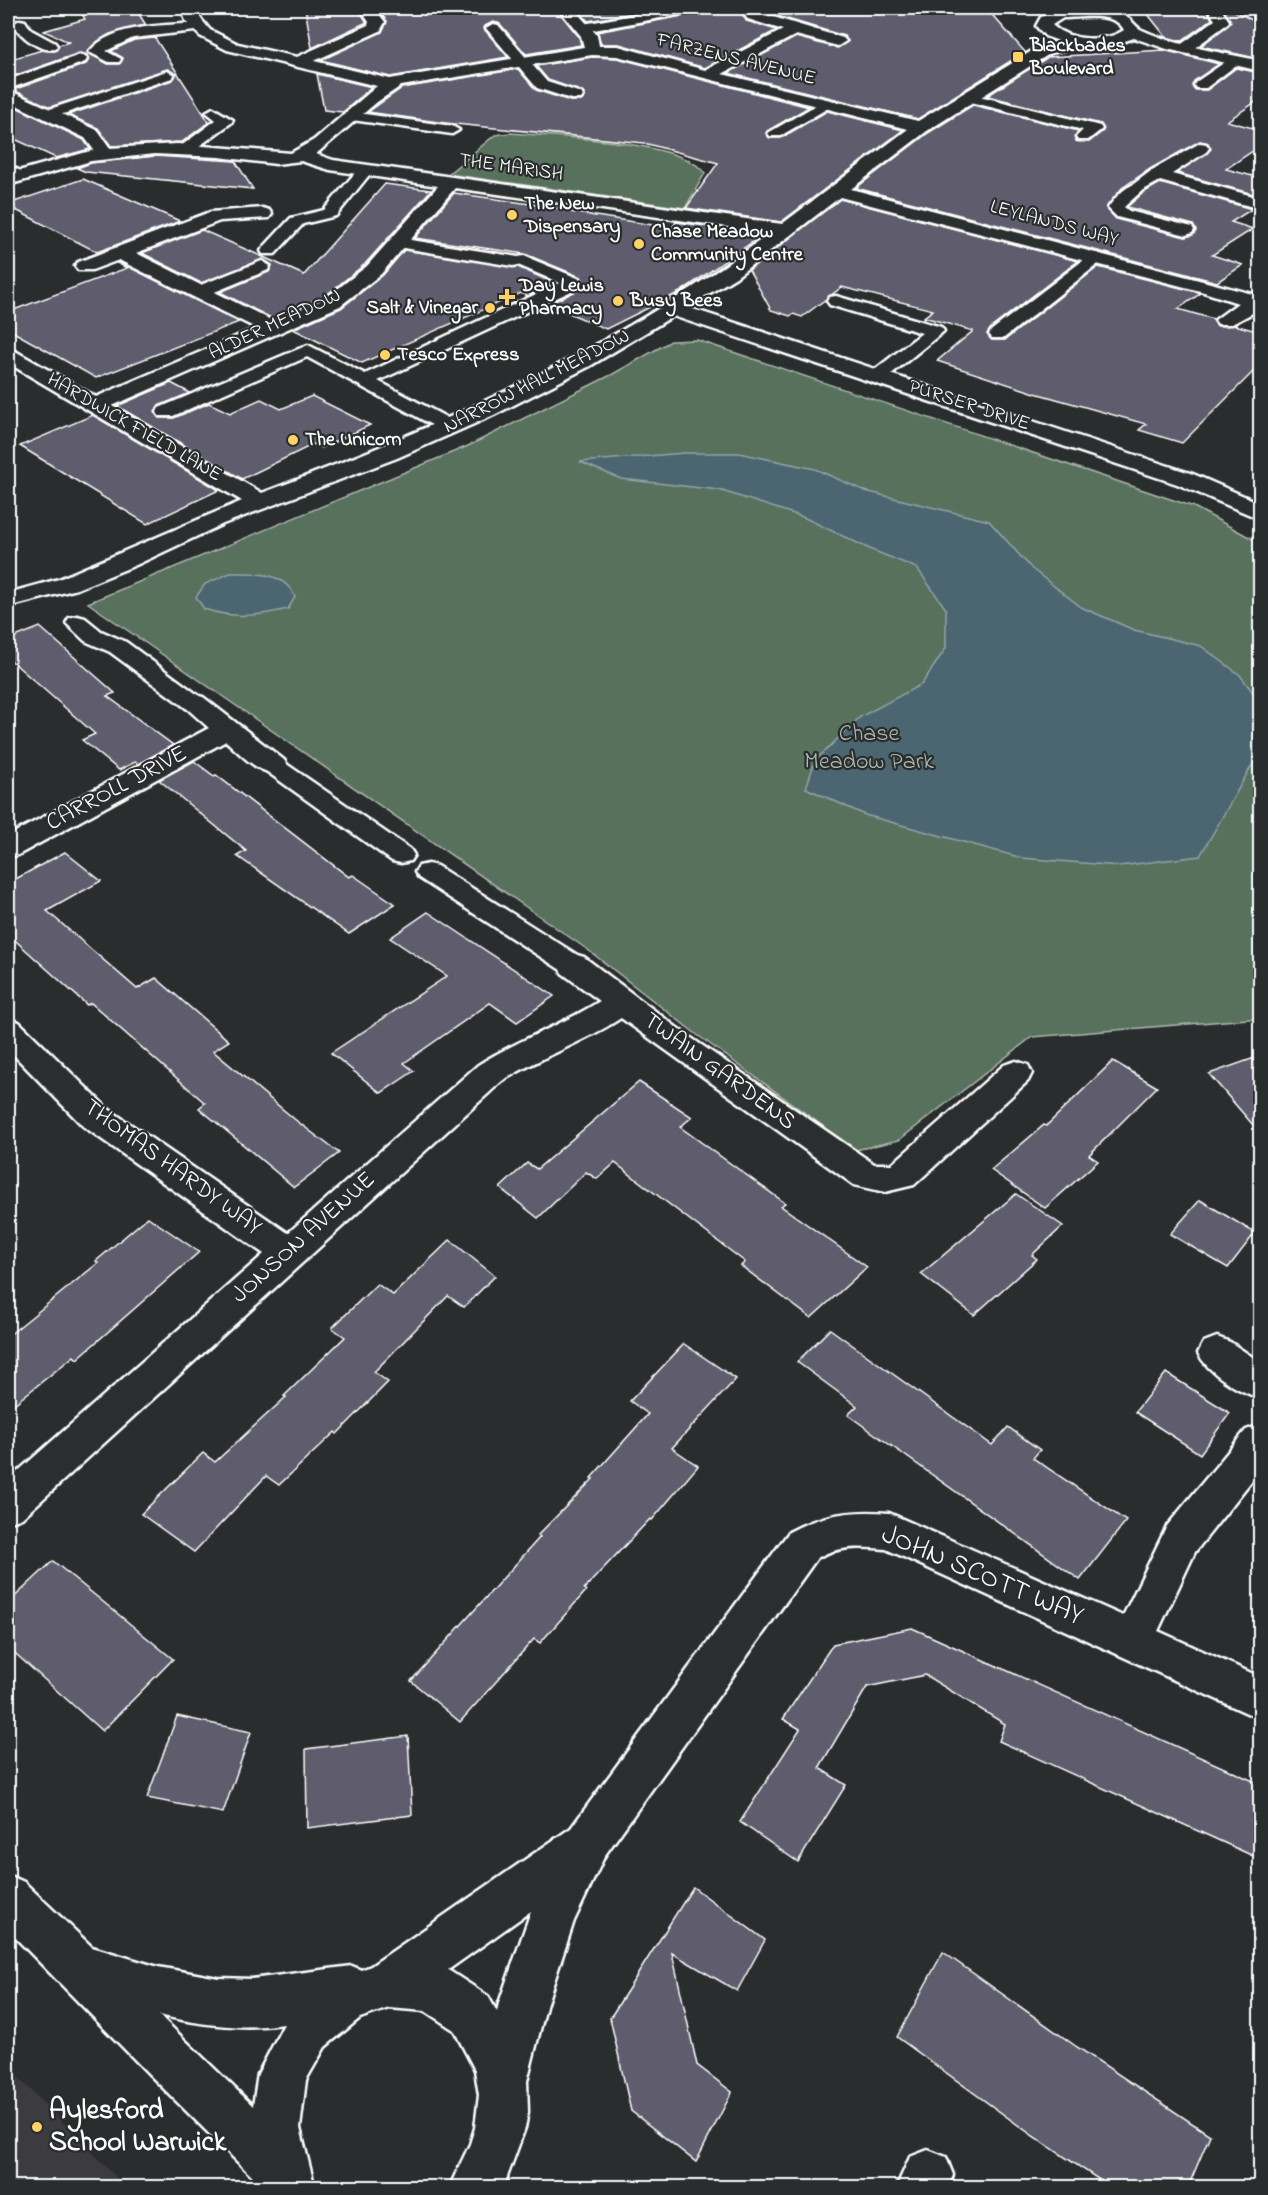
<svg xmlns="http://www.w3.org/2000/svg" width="1268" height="2195" viewBox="0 0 1268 2195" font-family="'Indie Flower',sans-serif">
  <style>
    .built { fill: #3a3b41 }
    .green { fill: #59715d; stroke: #acb8ae; stroke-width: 1.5 }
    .water { fill: #4b6670; stroke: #93a3a9; stroke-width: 1.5 }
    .building { fill: #5f5c6d; stroke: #fff; stroke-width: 1.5 }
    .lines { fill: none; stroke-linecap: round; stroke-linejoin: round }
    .lane-casing { stroke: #fff; stroke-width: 5 }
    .street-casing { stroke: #fff; stroke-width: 5 }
    .lane { fill: #2a2d2e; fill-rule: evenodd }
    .street { fill: #2a2d2e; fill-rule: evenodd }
    .poi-dot { fill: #ffd166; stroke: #2a2d2e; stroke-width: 2 }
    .labels { text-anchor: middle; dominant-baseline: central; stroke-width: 4.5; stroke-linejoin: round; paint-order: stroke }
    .far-poi-label { font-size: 20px; font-weight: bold; fill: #fff; stroke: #2a2d2e; text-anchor: start }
    .far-street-label { font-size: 20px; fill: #fff; stroke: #2a2d2e }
    .park-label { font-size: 24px; fill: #acb8ae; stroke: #2a2d2e }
    .street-label { font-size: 24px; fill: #fff; stroke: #2a2d2e }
    .near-street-label { font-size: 28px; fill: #fff; stroke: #2a2d2e }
    .near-poi-label { font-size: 28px; font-weight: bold; fill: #fff; stroke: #2a2d2e; text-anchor: start }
  </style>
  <rect width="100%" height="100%" fill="#2a2d2e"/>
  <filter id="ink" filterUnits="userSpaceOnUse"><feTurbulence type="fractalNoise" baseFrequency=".0167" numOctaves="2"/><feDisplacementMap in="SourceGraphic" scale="12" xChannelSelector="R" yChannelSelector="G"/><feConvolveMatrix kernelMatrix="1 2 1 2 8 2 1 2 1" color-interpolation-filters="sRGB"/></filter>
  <g filter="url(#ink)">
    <polygon class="built" points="8,2067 126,2187 8,2187"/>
    <g class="green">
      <path d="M510,133C554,137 680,140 705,173L685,208L448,174L495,135Z"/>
      <polygon points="697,340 1194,507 1260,543 1260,1018 1032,1037 899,1140 856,1150 696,1034 588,950 88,603 468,446 613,374 671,341"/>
    </g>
    <g class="water">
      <polygon points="684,453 739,453 815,469 865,491 989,521 1032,569 1081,607 1134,630 1201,646 1240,675 1260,702 1260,751 1200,856 1119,866 1022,858 865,815 806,788 815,761 860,717 922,684 946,648 946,609 917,568 872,550 803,517 719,490 621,479 580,462"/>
      <path d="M230,573C255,573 283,571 295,597L288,609C258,616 234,619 204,609L196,597L205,584Z"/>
    </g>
    <g class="building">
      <polygon points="135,8 146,25 110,34 98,41 87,52 108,64 119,64 123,58 111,51 134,40 155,38 209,122 182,142 111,146 98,128 68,115 173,80 176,74 168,69 50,107 13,90 86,64 89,60 87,55 79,53 8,78 8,60 42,50 55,51 59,45 69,42 44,31 85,19 82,14"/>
      <polygon points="305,8 358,8 367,22 312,48"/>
      <polygon points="376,8 458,8 461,13 475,14 483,8 556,8 579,37 581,45 526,54 500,24 493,22 485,26 484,29 508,57 390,77 321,60 382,32 387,21"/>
      <polygon points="576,8 664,8 588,21"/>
      <polygon points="689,8 986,8 1025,52 918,119 728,73 796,37 837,48 848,41 844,36 754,9 743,14 746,21 777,30 705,68 619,44 601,44 597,32 682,16 689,12"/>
      <polygon points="1143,8 1213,8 1208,12 1212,19 1181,41 1166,37"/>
      <polygon points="1222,8 1229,8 1260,24 1260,59 1201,46 1231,22"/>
      <polygon points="1164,50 1219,64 1194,81 1192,86 1196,90 1207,90 1236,68 1260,73 1260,99 1227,121 1260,130 1260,146 1226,169 1260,178 1260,196 1177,173 1211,149 1208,143 1200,141 1150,169 1122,188 1106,208 1116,219 1185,237 1193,235 1196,231 1193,225 1127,207 1143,193 1160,183 1252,209 1231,222 1253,229 1212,255 1243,265 1217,282 856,188 928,133 973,105 1079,131 1074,137 1076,141 1089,142 1103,131 1101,124 987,96 1048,57"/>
      <polygon points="592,57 617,58 809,107 767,131 766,134 770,138 781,138 827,111 903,130 781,222 686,208 718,163 644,143 445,123 368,112 402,88 518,69 536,90 570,101 581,101 585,97 583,92 548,80 536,66"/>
      <polygon points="317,74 372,87 343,112 324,110"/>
      <polygon points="8,103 84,140 90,149 56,158 8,136"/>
      <polygon points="155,156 235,161 253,189 86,172 77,168 91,163"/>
      <polygon points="83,179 180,221 97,252 8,206 8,204"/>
      <polygon points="385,184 431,190 365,264 325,296 273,319 220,292 269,272 272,265 263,259 201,283 142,253 202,230 304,275"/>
      <polygon points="454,193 572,210 570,212 672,228 676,222 764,234 680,292 606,329 548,304 581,289 584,282 581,277 525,254 415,238"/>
      <polygon points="840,199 1078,261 991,328 987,334 992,340 1005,340 1098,267 1201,293 1178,309 1213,319 1218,326 1235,325 1260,332 1260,365 1182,443 1139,430 1146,424 1035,393 937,361 973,331 924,317 933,310 842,287 802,317 793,314 790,316 771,310 749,270"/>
      <polygon points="404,250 518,267 554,283 528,296 521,293 362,363 293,329 341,308 383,275"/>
      <polygon points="119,262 239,322 96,378 8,329 8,312 127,268 117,263"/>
      <polygon points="171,383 190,393 158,406 155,413 159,418 174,418 209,403 230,413 261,399 281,409 312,396 370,425 322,448 314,444 242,479 117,406"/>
      <polygon points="93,415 219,490 147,524 20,446"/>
      <polygon points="40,627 115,693 107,696 173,745 138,764 135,762 119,770 82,740 95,734 8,658 8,640"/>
      <polygon points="194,761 214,776 216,775 349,877 353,875 395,904 349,934 237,856 246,851 159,780"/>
      <polygon points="65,852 101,881 47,911 137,989 156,978 229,1041 213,1051 298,1122 339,1153 294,1187 199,1108 205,1103 91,1003 87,1005 8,934 8,877 12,881"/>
      <polygon points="428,912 554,996 517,1022 490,1003 404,1063 414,1071 381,1093 331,1053 447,976 390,938"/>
      <polygon points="1260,1056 1260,1133 1209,1074"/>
      <polygon points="1113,1061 1157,1087 1089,1155 1098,1161 1045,1208 991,1170 1044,1125 1046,1126"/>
      <polygon points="639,1082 692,1117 680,1127 785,1203 781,1206 867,1267 811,1318 741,1266 745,1262 615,1163 597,1179 586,1172 538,1218 500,1188 527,1163 537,1169"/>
      <polygon points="1016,1194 1063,1226 1032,1255 1037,1259 974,1315 921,1274"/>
      <polygon points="1200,1200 1255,1233 1228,1268 1170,1234"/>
      <polygon points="148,1217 199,1252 77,1359 74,1356 8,1409 8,1336 98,1263 96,1261"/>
      <polygon points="450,1240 495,1276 464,1307 448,1296 374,1372 388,1382 337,1434 335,1432 279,1485 266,1476 194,1552 141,1514 203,1453 215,1462 286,1397 284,1396 345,1337 332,1328 377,1284 393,1295"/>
      <polygon points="830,1329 992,1445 1008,1427 1040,1450 1033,1458 1126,1521 1080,1580 848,1415 857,1406 797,1362"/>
      <polygon points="684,1344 736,1379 672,1448 698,1466 652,1520 650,1519 584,1589 586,1591 540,1643 534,1639 460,1722 411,1681 540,1537 538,1535 593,1479 591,1478 648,1414 630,1401"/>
      <polygon points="1166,1373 1230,1413 1200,1454 1135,1412"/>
      <polygon points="53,1561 173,1659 102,1731 8,1647 8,1603"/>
      <polygon points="912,1628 1260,1784 1260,1859 999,1741 1005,1724 925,1675 867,1687 819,1768 846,1785 798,1862 740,1822 800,1729 783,1719 833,1644"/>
      <polygon points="177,1716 251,1732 223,1813 147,1798"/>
      <polygon points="408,1736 412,1815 307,1828 306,1749"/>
      <polygon points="693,1887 765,1940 737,1991 672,1953 697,2065 732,2092 696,2162 631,2111 610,2018"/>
      <polygon points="943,1952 1077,2047 1210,2135 1188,2187 1110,2187 1033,2136 897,2037"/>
    </g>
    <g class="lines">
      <g class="lane-casing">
        <g id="lane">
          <polygon points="460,8 481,8 475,12 461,11"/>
          <polygon points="674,8 687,8 688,10 682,14 583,32 576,28 583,24"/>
          <polygon points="1216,8 1221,9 1229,21 1227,24 1189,52 1179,52 1177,49 1179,46 1215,20 1210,12"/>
          <path d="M20,20L25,21L31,30L55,43L57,46L55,49C39,52 21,36 13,24Z"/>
          <path d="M199,23L206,27L204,30L133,38L106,51L121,59L119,62H109L89,52C113,23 165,26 199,23Z"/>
          <polygon points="493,24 498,25 547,82 581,93 583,96 581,99 571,99 537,88 486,28"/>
          <polygon points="80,55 85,56 87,59 85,62 8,89 8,80"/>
          <polygon points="1234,56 1241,60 1239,63 1206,88 1196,88 1194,85 1196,82"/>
          <polygon points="167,71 174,75 172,78 54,117 44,117 42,114 44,111"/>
          <polygon points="967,93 1100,126 1102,129 1088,140 1078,140 1076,137 1083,130 962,100 960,97 962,94"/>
          <polygon points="825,100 832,104 830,107 780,136 770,136 768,133"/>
          <polygon points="213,108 233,120 231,123 191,152 181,152 179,149 181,146 216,120 206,112"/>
          <polygon points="350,112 452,126 459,130 452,134 345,119 343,116 345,113"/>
          <polygon points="8,165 25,173 28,176 20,181 8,176"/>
          <polygon points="365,165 373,170 336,216 303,224 275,254 263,254 261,251 263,248 291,218 324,210 360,167"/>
          <path d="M1136,184L1144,189L1124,207L1129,211L1192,227L1194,230L1192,233L1186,235L1117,217L1108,208C1115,198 1124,187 1136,184Z"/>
          <polygon points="398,238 518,257 524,256 580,279 582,283 580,287 378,381 457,423 459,427 457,431 443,431 307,357 173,416 159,416 157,412 159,408 308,345 365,374 560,283 518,265 513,266 392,246 390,243 392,240"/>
          <polygon points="1096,253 1102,255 1104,258 1102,261 1004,338 992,338 989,334 992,330 1090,255"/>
          <polygon points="262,261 270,266 268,270 205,296 193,296 191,292 193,288"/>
          <polygon points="836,296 941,327 944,331 884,380 872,380 869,376 872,372 922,333 830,305 827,301 830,297"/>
          <polygon points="77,616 85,618 101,631 126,642 202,698 205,703 202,708 194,710 186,708 110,652 85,641 66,623 69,618"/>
          <polygon points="274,759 282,761 410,849 414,855 410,861 401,863 392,861 266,771 262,766 266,761"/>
          <polygon points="428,864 437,866 582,958 586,965 582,972 573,974 564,972 419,878 415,872 419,866"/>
        </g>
      </g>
      <g class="street-casing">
        <g id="street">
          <path d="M181,8H195L201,19L210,30L238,44L297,57L368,25L369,22L360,8H374L385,22L380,31L314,61L390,79L584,47L581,36L558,8H573L597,35L599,46H618L705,70L783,30L748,19L745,16L748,13L753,11L843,38L846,41L838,46L796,35L722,74L918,121L1040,46L1059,41L1045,36L1036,26L1041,17L1061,9L1134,8L1132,11L1121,13C1132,18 1134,27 1142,30C1179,47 1222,52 1260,61V71L1167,49L1134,38L1113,45L1080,46L1051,53L927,131L851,189L1260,296V309L1232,324H1218L1215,320L1238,303L1204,292L840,197L736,277L687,307L1193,474L1260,503V519L1177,484L673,316L590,366L494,415L397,458L223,524L136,565L77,589L8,607V593L59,579L242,501L8,363V349L15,351L96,397L256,328L119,260L92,270H78L75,266L78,262L210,212L263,208L269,210L272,214L269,218L220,221L136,253L273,321L326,298L367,266L438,186L330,170L301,161L276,164L219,157L155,154L91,161L8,185V174L94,150L85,138L8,101V90L97,130L110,148L177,144L291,153L314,140L377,86L227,50L200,36L186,21ZM1063,18C1080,18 1115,11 1124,30C1105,43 1069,41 1052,25ZM592,55L617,56L908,129L782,224L333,160L316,154L377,102L401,86ZM455,188L770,233C615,350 443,425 262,493L112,406L340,306L381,274Z"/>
          <polygon points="1200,143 1206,144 1209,148 1206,152 1172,174 1260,198 1260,209 1160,181 1136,194 1130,193 1127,189 1151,171"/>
          <path d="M194,695L203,697L284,760L288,766L284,772C261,778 242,755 226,741L18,855L8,857V836L209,728L181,703L185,697Z"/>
          <path d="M573,954L584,957L684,1033L874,1164H892L1004,1065L1016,1061L1028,1065L1032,1073L1028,1081L914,1185L885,1192L854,1185L621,1018C583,1043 540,1057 502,1081L22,1518L8,1523V1480L264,1254L83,1126L8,1049V1019L19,1022L107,1108L288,1233L478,1065C517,1040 561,1026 600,1001L562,973L558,965L562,957Z"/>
          <path d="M1217,1337L1230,1342L1260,1362V1398C1239,1392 1208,1373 1198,1353L1204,1342Z"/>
          <path d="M1260,1425V1470L1195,1552L1158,1631L1260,1677V1719L886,1549C861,1547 839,1545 817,1558L605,1855L574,1921L547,2003L527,2081L528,2112L525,2128L503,2188H449L470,2144L475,2128L479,2095L475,2070L454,2030L425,2011L389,2008L360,2018L325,2047L306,2080L300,2128L315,2188H264L148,2073L8,1930V1875L24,1882L92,1947L158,1967L218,1978L252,1979L352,1966L361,1970L371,1966L571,1828L789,1532C822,1514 852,1510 889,1513L1123,1616L1167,1526L1246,1430ZM531,1911L499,2003L497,2012L488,1996L448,1970ZM159,2015C201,2025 242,2030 284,2024L258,2074L253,2106Z"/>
          <polygon points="928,2150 946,2157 953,2175 948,2188 896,2188 910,2157"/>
        </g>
      </g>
      <use href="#lane" class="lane"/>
      <use href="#street" class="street"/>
    </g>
  </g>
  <g class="poi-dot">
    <rect x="1012" y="51" width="12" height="12" rx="3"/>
    <circle cx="512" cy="215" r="6"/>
    <circle cx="639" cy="244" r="6"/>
    <path d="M504 288h6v6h6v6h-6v6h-6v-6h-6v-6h6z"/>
    <circle cx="618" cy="301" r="6"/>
    <circle cx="490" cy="308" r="6"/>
    <circle cx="385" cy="355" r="6"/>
    <circle cx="293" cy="440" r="6"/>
    <circle cx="37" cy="2127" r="6"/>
  </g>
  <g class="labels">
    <g class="far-poi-label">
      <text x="1030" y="46">Blackbades<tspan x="1030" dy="23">Boulevard</tspan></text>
      <text x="524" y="204">The New<tspan x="524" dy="23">Dispensary</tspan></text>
      <text x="651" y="232">Chase Meadow<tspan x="651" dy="23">Community Centre</tspan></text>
      <text x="519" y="286">Day Lewis<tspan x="519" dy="23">Pharmacy</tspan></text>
      <text x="630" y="301">Busy Bees</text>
      <text x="478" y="308" text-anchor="end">Salt &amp; Vinegar</text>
      <text x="397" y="355">Tesco Express</text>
      <text x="305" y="440">The Unicorn</text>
    </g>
    <g class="far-street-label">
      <text transform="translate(736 60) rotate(14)">FARZENS AVENUE</text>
      <text transform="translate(511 168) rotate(8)">THE MARISH</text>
      <text transform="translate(1054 224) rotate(15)">LEYLANDS WAY</text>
      <text transform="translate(275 325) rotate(-25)">ALDER MEADOW</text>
      <text transform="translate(537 382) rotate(-27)">NARROW HALL MEADOW</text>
      <text transform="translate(969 406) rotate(18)">PURSER DRIVE</text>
      <text transform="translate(134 428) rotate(30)">HARDWICK FIELD LANE</text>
    </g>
    <g class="park-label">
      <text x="869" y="734">Chase<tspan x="869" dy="28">Meadow Park</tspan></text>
    </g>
    <g class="street-label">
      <text transform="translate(117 789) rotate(-28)">CARROLL DRIVE</text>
      <text transform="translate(719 1072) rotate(36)">TWAIN GARDENS</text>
      <text transform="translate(172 1168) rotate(36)">THOMAS HARDY WAY</text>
      <text transform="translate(304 1238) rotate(-42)">JONSON AVENUE</text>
    </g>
    <g class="near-street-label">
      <text transform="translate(982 1576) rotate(23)">JOHN SCOTT WAY</text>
    </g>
    <g class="near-poi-label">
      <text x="49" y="2111">Aylesford<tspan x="49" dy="32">School Warwick</tspan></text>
    </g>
  </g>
  <rect width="1268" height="2195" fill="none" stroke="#2a2d2e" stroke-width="30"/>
  <rect x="15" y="15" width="1238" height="2165" fill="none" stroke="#fff" stroke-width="2" filter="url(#ink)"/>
</svg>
